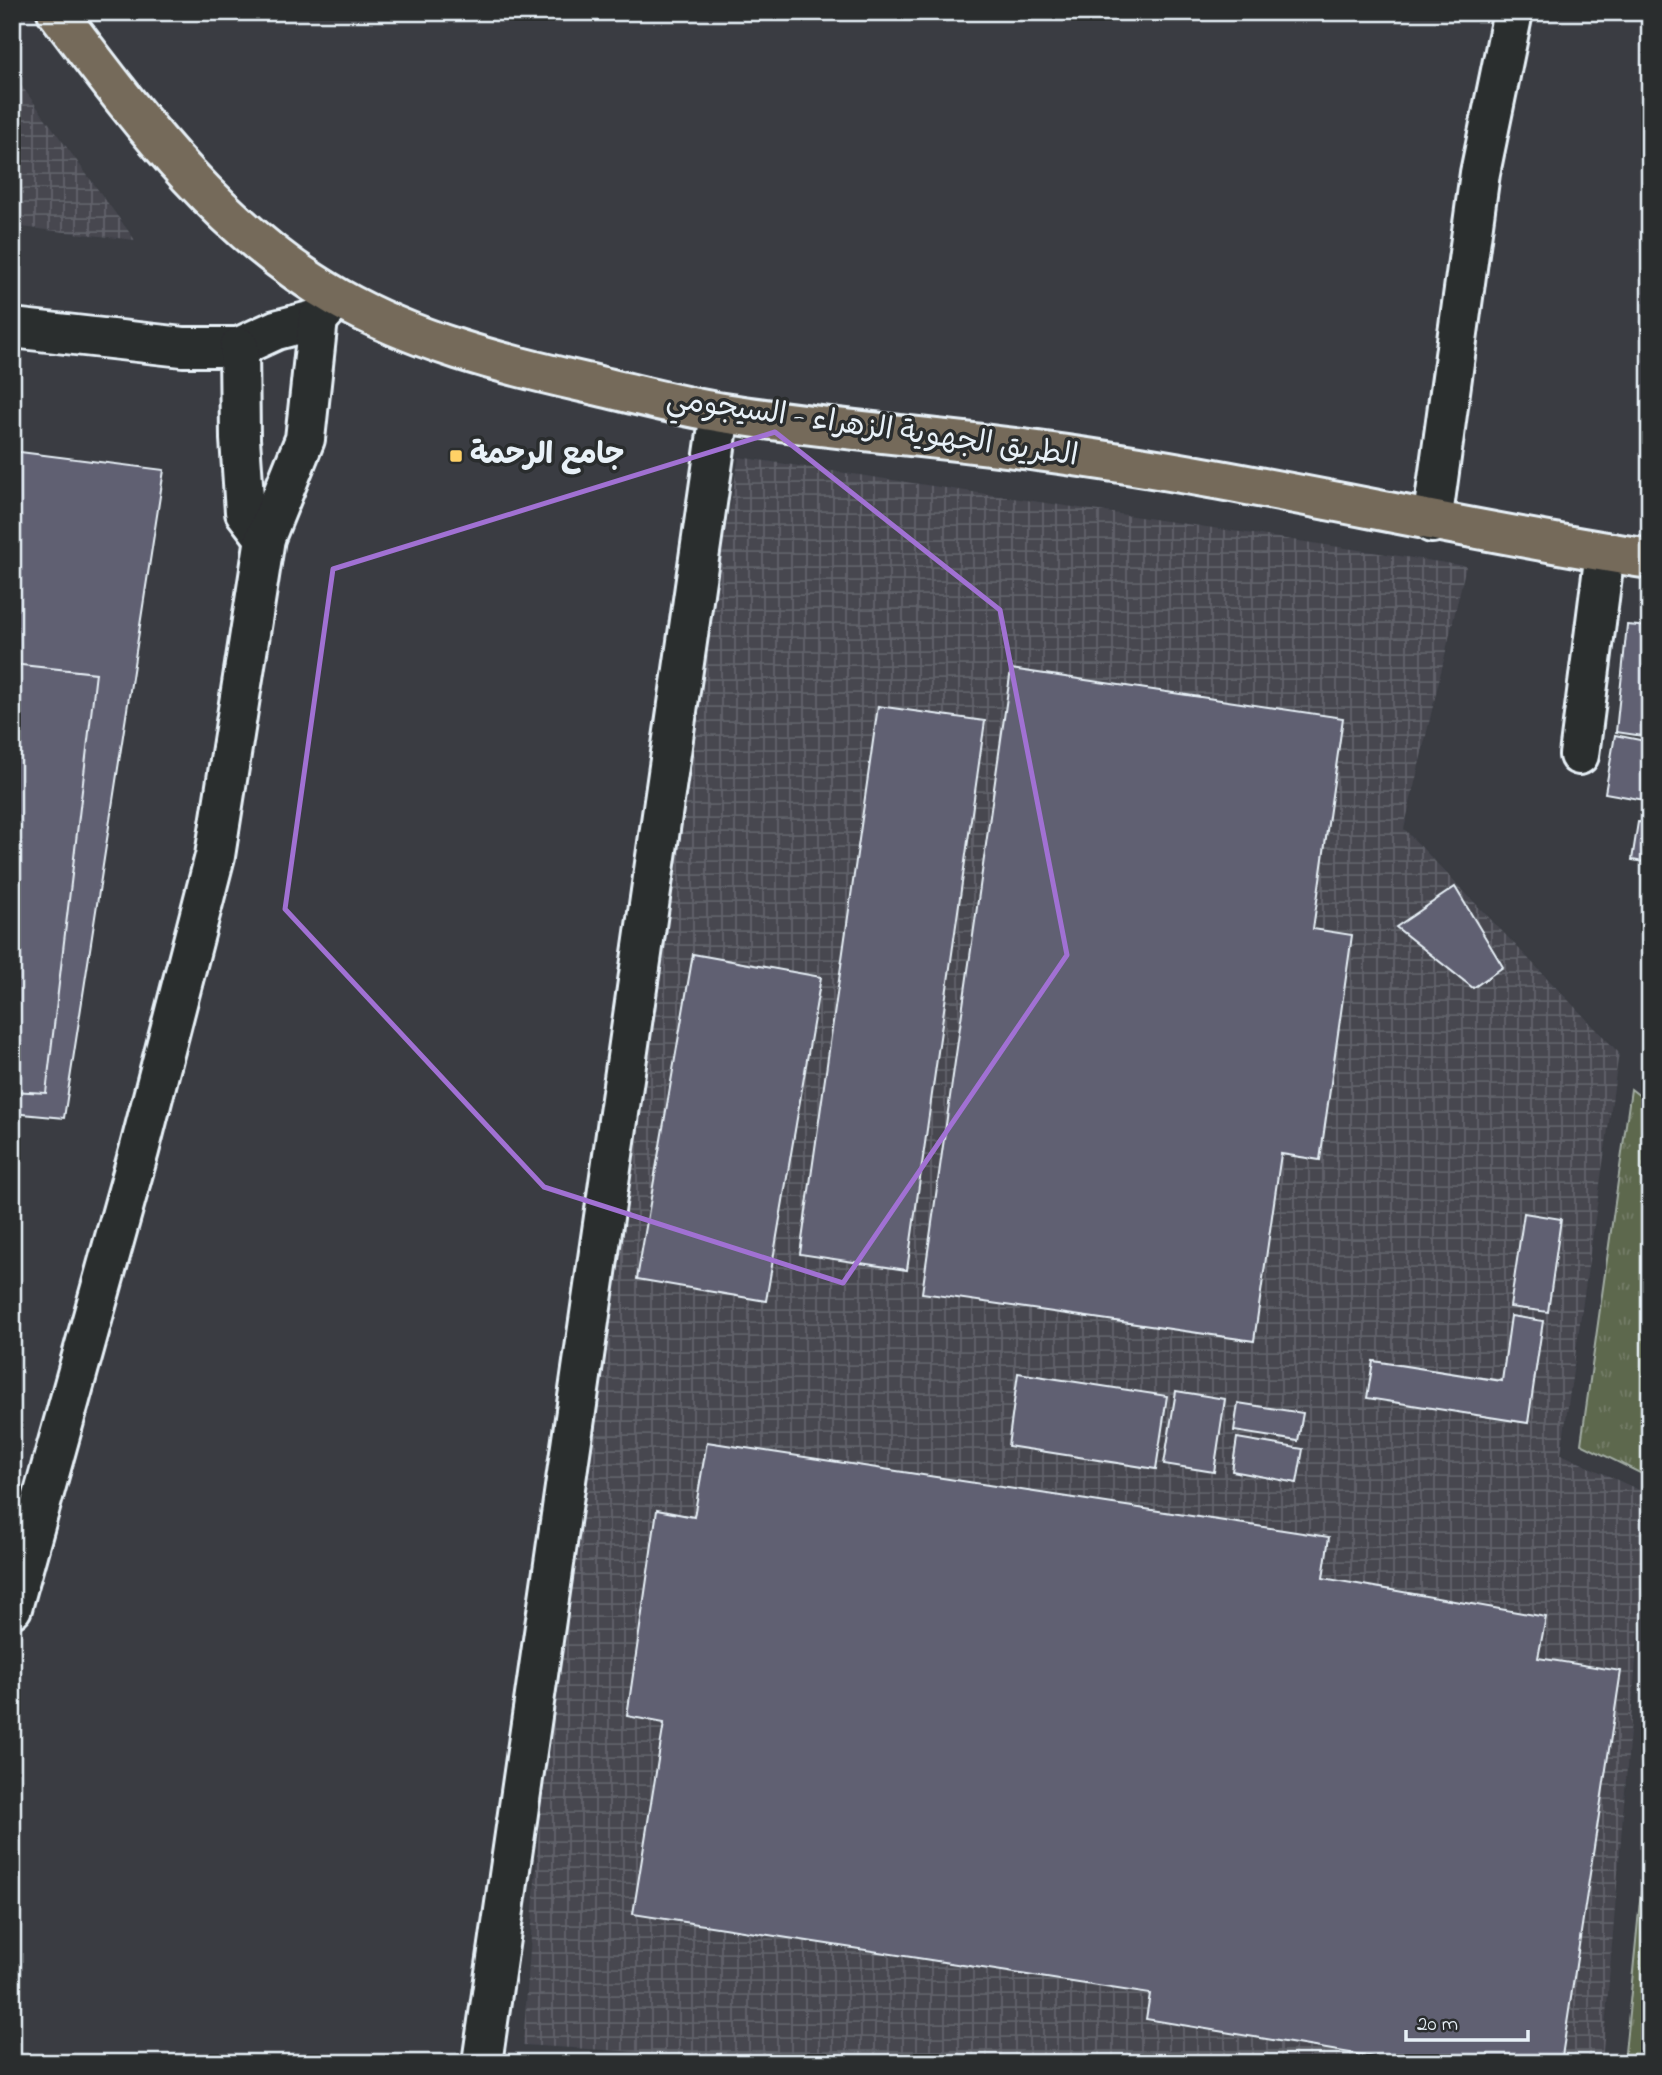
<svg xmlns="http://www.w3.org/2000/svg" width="1662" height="2075" viewBox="0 0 1662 2075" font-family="'Indie Flower','Playpen Sans Arabic',sans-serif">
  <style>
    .industrial { fill: url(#industrial-grid) }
    .grass { fill: url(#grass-tufts); stroke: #a2aca3; stroke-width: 2 }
    .building { fill: #616072; stroke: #e8f1f8; stroke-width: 2 }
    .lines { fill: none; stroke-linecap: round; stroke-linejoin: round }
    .minor-casing { stroke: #e8f1f8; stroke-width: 44 }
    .major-casing { stroke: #e8f1f8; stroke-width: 44 }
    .minor { stroke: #2a2d2e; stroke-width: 38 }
    .major { stroke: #746a5a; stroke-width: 38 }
    .marked { fill: none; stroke: #a171d3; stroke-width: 5; stroke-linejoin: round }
    .poi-dot { fill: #ffd166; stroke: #2a2d2e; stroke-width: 2.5 }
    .labels { text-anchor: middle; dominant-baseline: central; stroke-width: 7; stroke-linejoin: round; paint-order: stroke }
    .street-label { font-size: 30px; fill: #e8f1f8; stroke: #2a2d2e }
    .poi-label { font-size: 30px; font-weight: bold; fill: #e8f1f8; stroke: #2a2d2e; text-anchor: start }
  </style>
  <defs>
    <pattern id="industrial-grid" width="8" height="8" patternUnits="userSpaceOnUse" patternTransform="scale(1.75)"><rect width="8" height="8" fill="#464750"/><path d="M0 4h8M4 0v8" fill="none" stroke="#61626a"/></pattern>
    <pattern id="grass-tufts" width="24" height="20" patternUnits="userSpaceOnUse" patternTransform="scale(1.75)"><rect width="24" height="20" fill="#5d674e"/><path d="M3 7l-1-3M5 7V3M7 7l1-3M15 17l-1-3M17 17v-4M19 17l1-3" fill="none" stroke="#747d68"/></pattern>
  </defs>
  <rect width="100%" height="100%" fill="#3a3c42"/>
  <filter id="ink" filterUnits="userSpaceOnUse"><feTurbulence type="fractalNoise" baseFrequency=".0143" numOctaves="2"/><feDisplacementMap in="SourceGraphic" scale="14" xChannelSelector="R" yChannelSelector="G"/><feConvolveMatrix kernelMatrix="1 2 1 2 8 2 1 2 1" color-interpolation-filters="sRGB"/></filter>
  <g filter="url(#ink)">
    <g class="industrial">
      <polygon points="12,73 135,240 12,226"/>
      <polygon points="739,457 1466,566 1404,829 1619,1053 1561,1454 1650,1495 1602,2063 819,2063 523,2045 573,1365"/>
    </g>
    <g class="grass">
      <polygon points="1631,1089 1650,1104 1650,1478 1581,1444"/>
      <polygon points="1650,1799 1650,2063 1624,2063"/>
    </g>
    <g class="building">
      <polygon points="12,451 164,470 64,1118 12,1113"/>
      <polygon points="1627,625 1650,627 1650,737 1616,732"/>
      <polygon points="12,664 96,673 46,1093 12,1091"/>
      <polygon points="1011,669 1343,718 1313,929 1352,935 1320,1160 1281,1154 1254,1341 922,1293"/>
      <polygon points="878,706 985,721 907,1270 800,1254"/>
      <polygon points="1615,735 1650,742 1650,801 1605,793"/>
      <polygon points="1638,822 1650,823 1650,863 1632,860"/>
      <polygon points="1455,887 1503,967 1473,988 1396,927"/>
      <polygon points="693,954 821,977 766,1301 637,1279"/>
      <polygon points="1524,1213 1561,1219 1548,1312 1510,1307"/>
      <polygon points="1511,1316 1543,1321 1528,1423 1367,1398 1373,1361 1502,1381"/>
      <polygon points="1018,1373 1167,1396 1156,1469 1008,1446"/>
      <polygon points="1176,1391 1225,1399 1214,1472 1164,1464"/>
      <polygon points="1238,1403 1303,1413 1298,1441 1234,1431"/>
      <polygon points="1237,1438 1303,1449 1297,1483 1232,1471"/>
      <polygon points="707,1442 1329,1537 1323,1578 1546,1617 1538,1658 1621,1671 1561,2063 1410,2063 1146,2019 1150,1994 633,1914 664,1723 627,1716 657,1510 694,1517"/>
    </g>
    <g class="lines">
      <g class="minor-casing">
        <g id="minor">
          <polyline points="12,328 183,347 239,347 276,330 318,319 333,303"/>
          <polyline points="239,347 240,439 245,512 265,538"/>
          <polyline points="1432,523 1480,173 1513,12"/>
          <polyline points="1579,755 1605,552"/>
          <polyline points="12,1608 139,1151 215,856 265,538 305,439 318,319"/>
          <polyline points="482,2063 720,413"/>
        </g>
      </g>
      <g class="major-casing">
        <path id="major" d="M57,12C138,119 219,230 338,298C414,341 501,364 586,383C631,393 677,406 723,413C830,430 938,437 1045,452C1248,479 1447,528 1650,559"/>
      </g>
      <use href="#minor" class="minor"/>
      <use href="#major" class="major"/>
    </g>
  </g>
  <path class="marked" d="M775,432L1000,610L1067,955L843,1283L544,1187L285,909L333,569Z"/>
  <rect class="poi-dot" x="449" y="449" width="14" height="14" rx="3.5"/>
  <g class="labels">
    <g class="street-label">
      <text transform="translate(872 429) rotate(8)">الطريق الجهوية الزهراء - السيجومي</text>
    </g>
    <g class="poi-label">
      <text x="470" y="456">جامع الرحمة</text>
    </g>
  </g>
  <rect width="1662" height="2075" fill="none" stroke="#2a2d2e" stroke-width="42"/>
  <rect x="21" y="21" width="1620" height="2033" fill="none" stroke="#e8f1f8" stroke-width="2.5" filter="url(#ink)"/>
  <path d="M1406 2030v10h122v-10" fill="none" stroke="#e8f1f8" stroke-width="3.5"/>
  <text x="1417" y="2030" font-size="21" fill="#e8f1f8" stroke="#2a2d2e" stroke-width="5" paint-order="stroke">20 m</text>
</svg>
